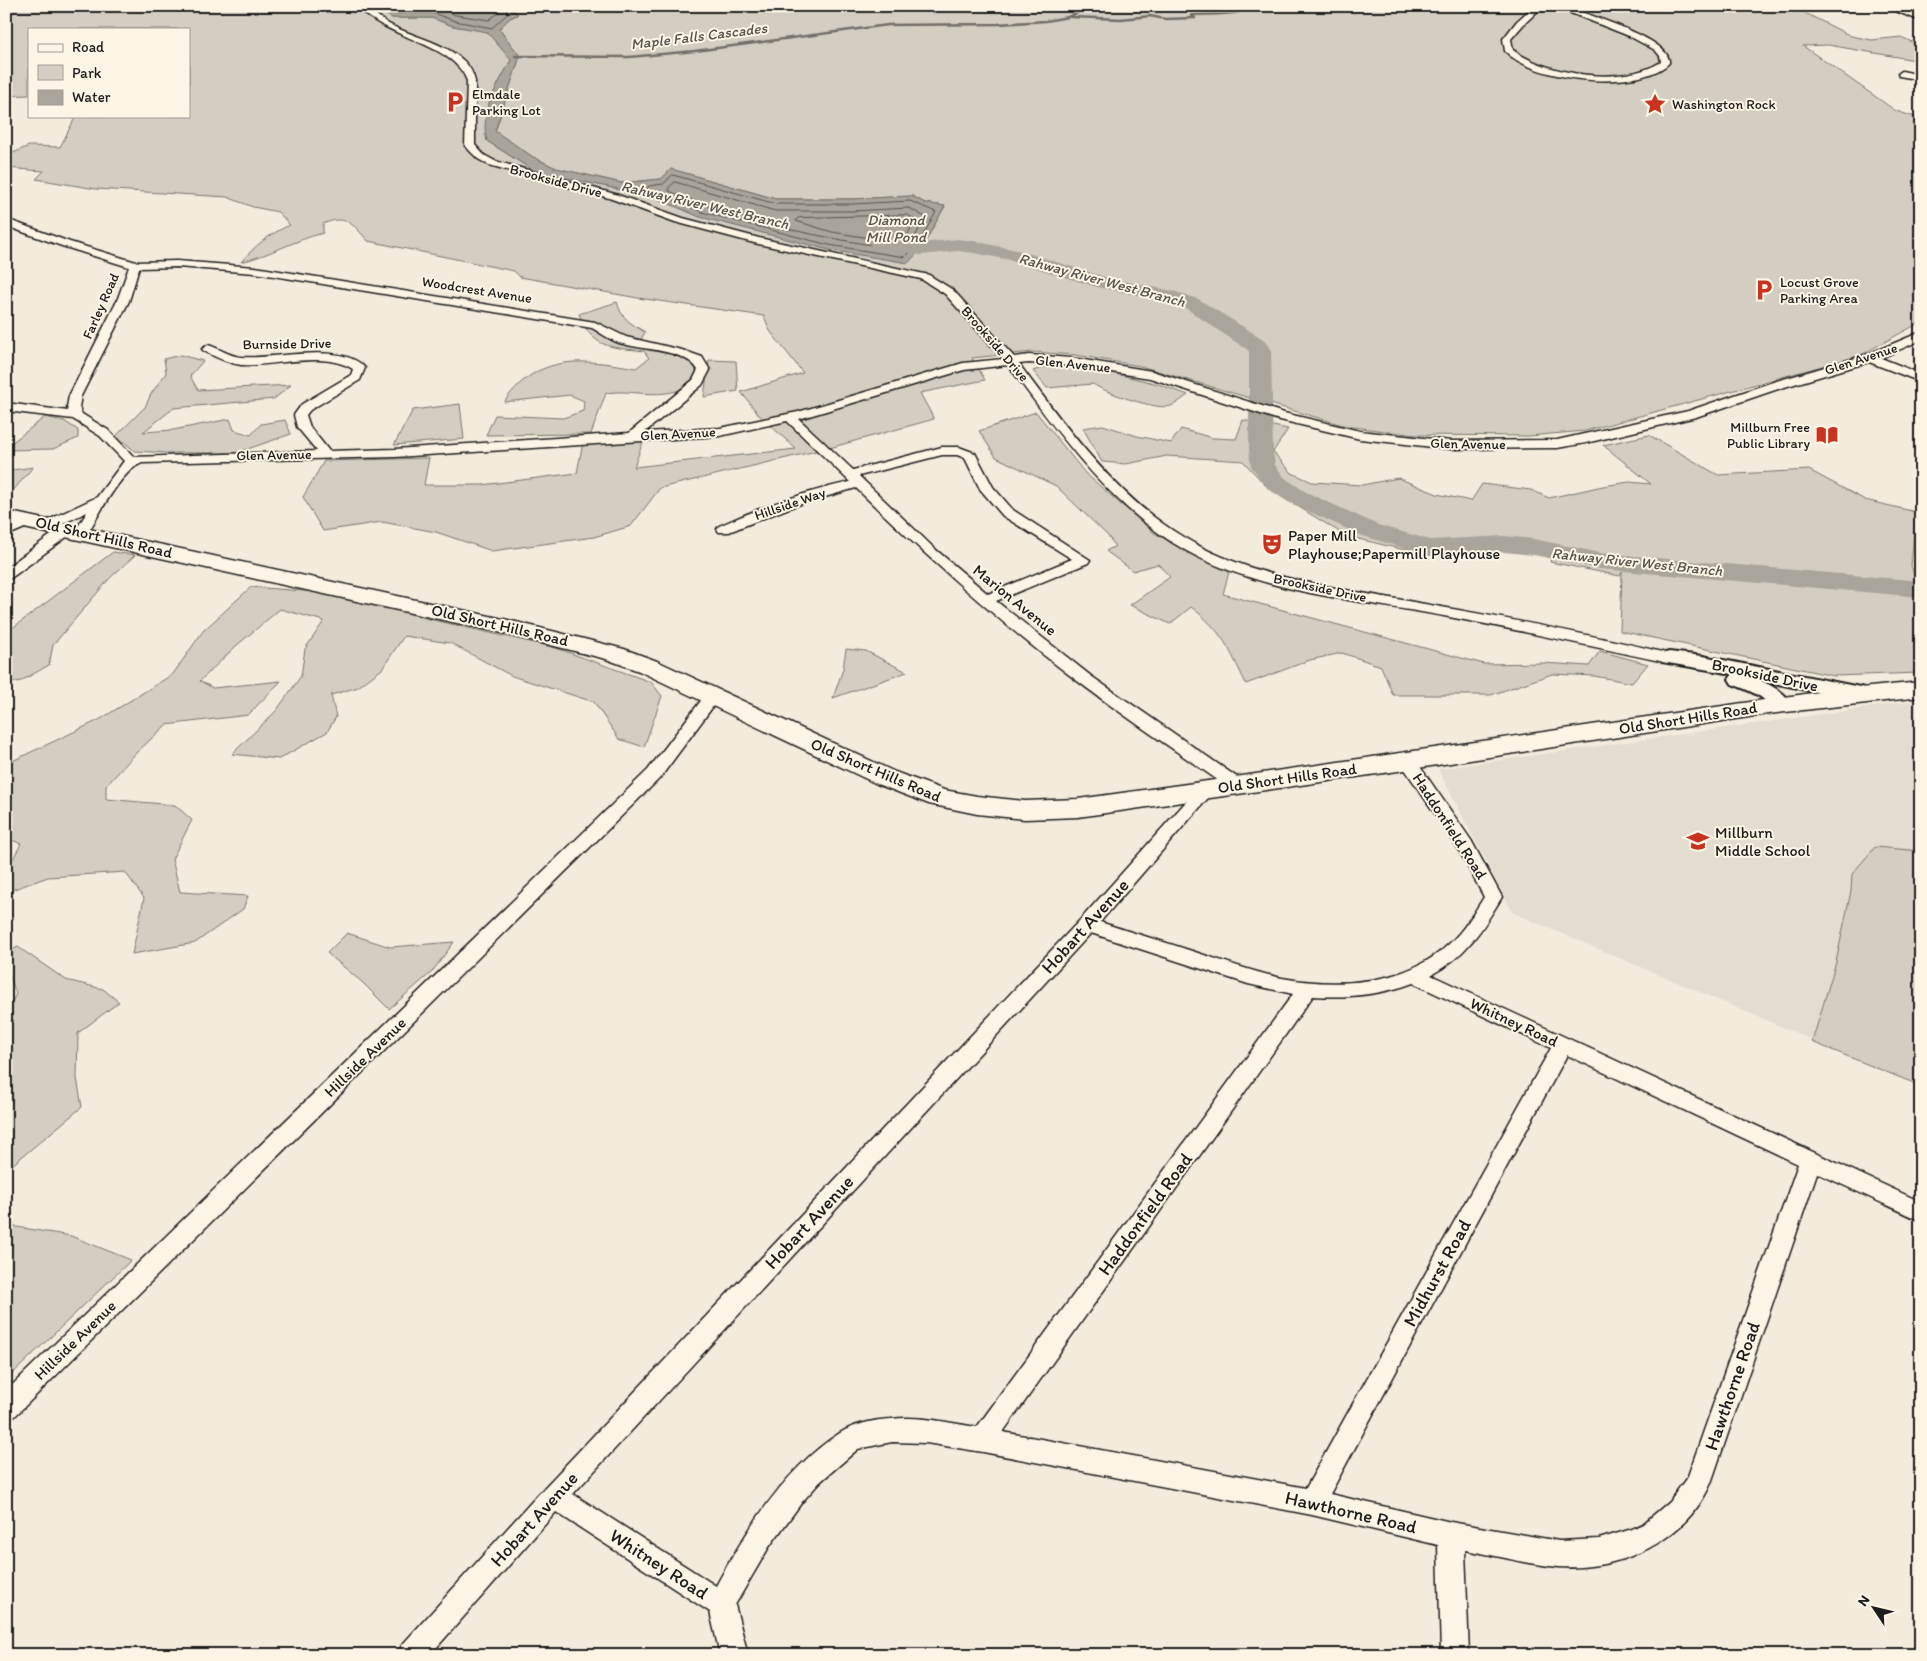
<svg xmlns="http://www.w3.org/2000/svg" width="1927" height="1661" viewBox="0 0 1927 1661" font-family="Itim,sans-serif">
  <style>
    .built { fill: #e3ddcf }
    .green { fill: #d3cec1; stroke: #78756e }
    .water { fill: #aaa59b; stroke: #716e68 }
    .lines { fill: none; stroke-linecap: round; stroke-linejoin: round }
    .shore { stroke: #55534f; stroke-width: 1 }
    .stream { stroke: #716e68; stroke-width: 2.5 }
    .river { fill: #aaa59b; fill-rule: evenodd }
    .street-casing { stroke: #1c1c1c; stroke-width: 3 }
    .secondary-casing { stroke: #1c1c1c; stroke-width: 4 }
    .primary-casing { stroke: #1c1c1c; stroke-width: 3 }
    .street { fill: #fcf5e5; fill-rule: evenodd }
    .secondary { fill: #fcf5e5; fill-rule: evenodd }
    .primary { fill: #fcf5e5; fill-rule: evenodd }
    .labels { text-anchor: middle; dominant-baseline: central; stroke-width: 4; stroke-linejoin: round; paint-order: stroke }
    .far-poi-label { font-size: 14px; fill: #1c1c1c; stroke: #fcf5e5; text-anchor: start }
    .far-street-label { font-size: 14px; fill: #1c1c1c; stroke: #fcf5e5 }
    .far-water-label { font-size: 15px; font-style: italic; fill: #55534f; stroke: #fcf5e5 }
    .poi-label { font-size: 16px; fill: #1c1c1c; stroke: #fcf5e5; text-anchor: start }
    .street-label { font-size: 16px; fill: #1c1c1c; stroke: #fcf5e5 }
    .near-street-label { font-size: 19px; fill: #1c1c1c; stroke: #fcf5e5 }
  </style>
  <rect width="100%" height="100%" fill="#f3ecdd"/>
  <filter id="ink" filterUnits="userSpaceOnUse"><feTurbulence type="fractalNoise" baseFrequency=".02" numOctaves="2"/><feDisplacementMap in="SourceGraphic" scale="10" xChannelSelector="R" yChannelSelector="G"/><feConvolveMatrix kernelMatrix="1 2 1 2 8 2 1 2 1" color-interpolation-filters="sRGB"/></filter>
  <g filter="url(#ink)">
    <polygon class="built" points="1921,700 1921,1086 1513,913 1438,769"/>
    <g class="green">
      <path d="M6,6H375L392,18H432L453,26L487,31L511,60L489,102L487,141L534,171L654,197L700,217L921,249L945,206L925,203L912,196L851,199H776L671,169L661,179L622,183L556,168L533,157L495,132L520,56L499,29L510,18L517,15L494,6H1791L1851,36L1872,40L1901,37L1921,46V61L1828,45L1803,46L1896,111L1921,119V322L1859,356L1585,431L1529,436L1416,435L1346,426L1140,366L1075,355L1032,352L972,358L985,380L920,393L934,419L833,447L660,488L631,526L594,537L492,551L436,532L382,522L323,531L303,497L324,461L429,458L424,485H482L577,473L583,442L644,439L634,467L796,449L759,415L741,392L803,373L770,331L764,316L638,298L520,277L514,271L368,241C353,224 346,214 323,224V233C295,240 270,255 241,262C256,245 269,234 290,225L278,212L253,207L227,197L96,189L36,179L44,171L6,168V156L29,146L60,147L76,116H189V29H29V95L6,96Z"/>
      <path d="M617,302C621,318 631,324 645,332L638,345L677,354L694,363L697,374C691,379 683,389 676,391C653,398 629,389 606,393L591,434L486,435L495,415L563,418L583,411L584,401L570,395L504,402C538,353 583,359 636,368L649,358L644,351C611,347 592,349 579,314Z"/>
      <polygon points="180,355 203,361 190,376 198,390 291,385 274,399 174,408 143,432 173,430 230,419 234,430 251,435 261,424 285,420 291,434 236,453 168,453 135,451 116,436 145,407 151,394 166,373 164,359"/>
      <polygon points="709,360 736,361 738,391 704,397"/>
      <path d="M1044,367H1088L1158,384L1188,395C1183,398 1177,404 1171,406C1158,411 1104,392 1093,384L1047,388L1033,371Z"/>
      <polygon points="460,404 464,439 394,445 413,410"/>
      <path d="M1036,412L1085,473L1154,533L1229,572L1223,594L1484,664L1543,663L1589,666L1600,651L1648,664L1632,683L1594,676L1552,674L1491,695H1393L1381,666L1342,653L1310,660L1246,684C1230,650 1222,630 1191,607L1170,624L1130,605L1170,577L1158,564L1133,571L1106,551L1115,546L1108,536L1056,486L996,457L979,431Z"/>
      <polygon points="45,417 64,421 78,430 78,438 53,449 6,450 6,447"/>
      <polygon points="1243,420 1288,429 1273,452 1292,473 1312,482 1362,485 1398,478 1437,494 1471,501 1482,484 1531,490 1549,498 1603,486 1629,482 1651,484 1603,445 1649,435 1718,475 1809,470 1865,500 1916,512 1911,566 1921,595 1921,673 1834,676 1620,631 1622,572 1620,576 1550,562 1552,556 1527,552 1496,551 1444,554 1413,552 1346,536 1268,488 1243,461 1167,456 1126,464 1102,462 1083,428 1103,425 1137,436 1171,443 1181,429 1213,438 1236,439"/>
      <polygon points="33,467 6,499 6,471"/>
      <polygon points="113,552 135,555 109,579 53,645 49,665 21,681 6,684 6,633"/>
      <polygon points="251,587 317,592 372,603 429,619 556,648 651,682 662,696 644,747 619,739 594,702 512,676 450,643 404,636 382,669 358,687 331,695 336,717 327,732 279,759 232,754 277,710 301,676 305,649 324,621 280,609 236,646 200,681 213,688 281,681 248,715 166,725 136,753 106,786 106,799 175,805 192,820 172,859 180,892 248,896 243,909 195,943 132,954 144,898 125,872 48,877 6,892 6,872 21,844 6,837 6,764 99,720 173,674 203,631"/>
      <polygon points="846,649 866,651 907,672 833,698 843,669"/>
      <polygon points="1875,847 1921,851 1921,1086 1812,1042 1836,962 1851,891 1852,874"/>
      <polygon points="347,933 390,947 454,942 432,972 389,1009 363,983 327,953"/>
      <polygon points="18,947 66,980 103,989 119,1002 78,1033 77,1078 82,1107 6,1170 6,1013 16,994 6,964 6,953"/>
      <polygon points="6,1220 17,1227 71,1236 131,1260 6,1380"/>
    </g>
    <path class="water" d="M375,6H507L518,14L510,18L499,29L520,56L495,131L533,157L556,168L622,183L661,179L671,169L776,199H851L912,196L925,203L945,206L921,249L908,263L829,250L700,217L654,197L534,171L487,141C479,112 498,85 511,60L487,32L453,26L432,18H392Z"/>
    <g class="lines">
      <g class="shore">
        <polyline points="384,6 394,13 433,13 455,21 492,28 507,14 506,6"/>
        <polyline points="394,6 434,7 456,15 489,20 499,12 500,6"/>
        <polygon points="673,175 776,204 852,204 910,201 936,212 917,246 905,257 829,245 702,212 647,189 649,186 663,184"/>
        <path d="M675,182L775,211H852L909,208L925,217L912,243L903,250C824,238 743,223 669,191V188Z"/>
        <polygon points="907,215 913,218 914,221 906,238 901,243 832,232 796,221 798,218"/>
      </g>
      <g class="stream">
        <path d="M1071,17L1121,19L1150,16L1165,19L1195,18L1191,15C1207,14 1223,15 1239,12L1235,6"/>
        <polyline points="515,56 629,57 695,51 888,25 998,24 1046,21 1068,17 1092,6"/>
      </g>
      <polygon class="river" points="878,236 921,243 958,239 974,241 1021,251 1108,278 1173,291 1198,299 1263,339 1271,350 1273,452 1275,465 1285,478 1306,492 1378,525 1430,540 1504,536 1534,539 1600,553 1921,581 1921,597 1600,569 1534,555 1504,552 1429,556 1360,535 1288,502 1267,488 1251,466 1249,452 1249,351 1184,307 1162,300 1097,287 1010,260 974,253 958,251 921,255 871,246 868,242 871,238"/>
      <g class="street-casing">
        <g id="street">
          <path d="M357,6C369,6 377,16 387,23C411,37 443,41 464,61C470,67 473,73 475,81V145L484,155L495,161L615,194L683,218L759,238L929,275L953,290L1014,357L1029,355L1072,358L1152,371L1284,413L1360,431L1451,441L1557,440L1688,411L1773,382L1866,355L1921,332V340L1881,358L1921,374V382L1869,362L1781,388L1696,417L1586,443L1557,448L1451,449L1360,439L1276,419L1150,378L1072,366L1029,363L1019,364C1062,422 1111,490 1172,530C1245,579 1334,587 1419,603C1504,618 1591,634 1674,655L1677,658L1674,661L1669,663C1596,647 1523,631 1449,617C1355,599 1239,592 1160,534C1098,490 1053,426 1008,365L964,370L799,419L853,470L942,447H959L975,453L993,487L1013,510L1090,560L1088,563L996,601L1091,676L1244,782L1246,786L1244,790L1238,792L1232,790C1181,754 1129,720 1080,683C1000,623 927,557 856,488L794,506L729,532H719L717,529L719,526C761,507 804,492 850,482L787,421L720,436L395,457L142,463C121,470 98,517 86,536L81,537L74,533L87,512L54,528H44L42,525L44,522L97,497L124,461L100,436L73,419L6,411V403L68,411L67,407L69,396L117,301L129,267L62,246L6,226V219L70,242L136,262L177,261L255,267L595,322L626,337L682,350L702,357L710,370L702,385L645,432L720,428L798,412L963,363L1003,359L945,294L921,279L754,243L675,222L609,198L489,165L478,159L465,146L467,81C454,43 386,39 357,6ZM177,267L255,273L592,328C601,333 610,340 619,343C641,350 686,349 698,370L693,380L629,433L395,449L329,451L310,427L306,415L310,410L360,380L365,368C343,341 272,360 241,357C229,356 219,348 208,345L202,349L204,351C215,357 228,363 241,365C275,367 323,350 353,369L351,375L302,404L294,415L297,427L317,451L134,457L108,430L82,414L79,407L81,396L129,301L139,268ZM942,455H957L965,458L980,489L1003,516L1072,559L988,594L935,549L859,476Z"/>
          <path d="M1534,6H1543L1523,25L1511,39L1513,50C1549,76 1623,86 1661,62L1660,56L1655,50L1629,36L1553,6H1564C1584,14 1673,39 1669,63C1639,93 1533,81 1505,51L1503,39L1517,21Z"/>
          <polygon points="1883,6 1895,6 1921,16 1921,21"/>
          <polygon points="1902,71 1921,75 1921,80 1899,76 1898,74"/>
          <polygon points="29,517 34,518 36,521 34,524 6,536 6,527"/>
          <polygon points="67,526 74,530 72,533 11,578 6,579 6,568 62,527"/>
          <polygon points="712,692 718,694 720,697 660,778 15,1416 6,1419 6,1391 648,770 706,694"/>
          <path d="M1408,757L1414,758L1471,840L1502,897C1482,930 1466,956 1431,975L1921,1202V1221L1817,1173L1711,1483C1686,1541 1620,1571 1559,1567C1531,1565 1494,1555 1465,1550L1469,1655H1441L1438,1545L1312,1515L983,1452L926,1443L892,1442L858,1449L820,1482L802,1502L769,1547L735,1605L748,1655H720L710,1612L556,1512L430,1655H398L402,1645L545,1487L1080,920L1200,786L1206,784L1212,786L1215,790L1100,922C1133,933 1165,942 1198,953C1226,962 1253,972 1282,978C1338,988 1407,985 1450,943C1464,930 1474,913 1484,897L1458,848L1400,762L1402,758ZM1091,933L1248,984L1293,994L977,1427C949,1423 919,1415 891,1419C874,1420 854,1424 840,1433C787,1466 745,1532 716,1586L573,1494ZM1413,983L1551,1048L1306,1488L1003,1432L1313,996C1347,998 1381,995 1413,983ZM1567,1055L1798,1164L1688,1476L1669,1502L1643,1524L1632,1529L1599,1539L1559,1541L1451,1522L1330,1494Z"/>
        </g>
      </g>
      <g class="secondary-casing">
        <path id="secondary" d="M1669,652L1703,656L1860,687L1868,689L1871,694L1868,699L1860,701L1759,680C1773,686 1784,692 1793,705L1790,710C1772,714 1774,706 1762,698C1754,692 1742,688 1732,684L1729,679L1733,674L1662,662L1659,658L1662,654Z"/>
      </g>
      <g class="primary-casing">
        <polygon id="primary" points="6,511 508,620 624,649 657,661 895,772 944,790 977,796 1025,801 1078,799 1187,784 1819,692 1921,682 1921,697 1768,714 1405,770 1078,817 1025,819 977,814 929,804 877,784 639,671 606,659 507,634 6,524"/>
      </g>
      <use href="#street" class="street"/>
      <use href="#secondary" class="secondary"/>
      <use href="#primary" class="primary"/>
    </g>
  </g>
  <defs>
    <g id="parking-bare" transform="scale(1.725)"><path d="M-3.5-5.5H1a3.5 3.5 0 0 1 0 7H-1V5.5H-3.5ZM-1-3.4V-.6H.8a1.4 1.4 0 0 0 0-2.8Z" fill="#c8321e" stroke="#fcf5e5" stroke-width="2.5" paint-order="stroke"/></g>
    <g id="sight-bare" transform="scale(1.725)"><path d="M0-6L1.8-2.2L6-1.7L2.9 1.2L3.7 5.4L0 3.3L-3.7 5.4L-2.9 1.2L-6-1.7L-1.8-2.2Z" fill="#c8321e" stroke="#fcf5e5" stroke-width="2.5" paint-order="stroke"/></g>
    <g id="library-bare" transform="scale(1.725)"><path d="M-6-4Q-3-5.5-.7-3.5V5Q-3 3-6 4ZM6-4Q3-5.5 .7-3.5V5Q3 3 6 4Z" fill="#c8321e" stroke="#fcf5e5" stroke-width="2.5" paint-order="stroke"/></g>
    <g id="theatre-bare" transform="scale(1.725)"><path d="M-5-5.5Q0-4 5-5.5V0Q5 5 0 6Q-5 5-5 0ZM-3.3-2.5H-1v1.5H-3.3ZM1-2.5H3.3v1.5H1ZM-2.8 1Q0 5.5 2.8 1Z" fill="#c8321e" stroke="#fcf5e5" stroke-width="2.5" paint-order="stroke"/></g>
    <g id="school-bare" transform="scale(1.725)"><path d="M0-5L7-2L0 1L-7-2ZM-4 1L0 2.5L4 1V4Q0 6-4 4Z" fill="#c8321e" stroke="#fcf5e5" stroke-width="2.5" paint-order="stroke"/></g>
  </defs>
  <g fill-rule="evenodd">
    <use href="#parking-bare" x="455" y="102"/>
    <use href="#sight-bare" x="1655" y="104"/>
    <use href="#parking-bare" x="1764" y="290"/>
    <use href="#library-bare" x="1827" y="435"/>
    <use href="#theatre-bare" x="1272" y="544"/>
    <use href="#school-bare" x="1698" y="841"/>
  </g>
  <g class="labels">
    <g class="far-poi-label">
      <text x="472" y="94">Elmdale<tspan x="472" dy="16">Parking Lot</tspan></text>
      <text x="1672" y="104">Washington Rock</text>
      <text x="1780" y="282">Locust Grove<tspan x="1780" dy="16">Parking Area</tspan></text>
      <text x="1810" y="427" text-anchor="end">Millburn Free<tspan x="1810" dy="16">Public Library</tspan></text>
    </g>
    <g class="far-street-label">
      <text transform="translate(556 181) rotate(15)">Brookside Drive</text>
      <text transform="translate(477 290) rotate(9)">Woodcrest Avenue</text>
      <text transform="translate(101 306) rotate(-66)">Farley Road</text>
      <text transform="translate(287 344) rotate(-1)">Burnside Drive</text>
      <text transform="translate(995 344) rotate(49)">Brookside Drive</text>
      <text transform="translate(1861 359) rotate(-18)">Glen Avenue</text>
      <text transform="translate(1073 364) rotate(6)">Glen Avenue</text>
      <text transform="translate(678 434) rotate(-3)">Glen Avenue</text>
      <text transform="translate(1468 444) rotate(1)">Glen Avenue</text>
      <text transform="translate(274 455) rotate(-1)">Glen Avenue</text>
      <text transform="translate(790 504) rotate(-19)">Hillside Way</text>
      <text transform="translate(1320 588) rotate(12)">Brookside Drive</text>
    </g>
    <g class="far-water-label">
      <text transform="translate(699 36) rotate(-7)">Maple Falls Cascades</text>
      <text transform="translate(705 205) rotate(13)">Rahway River West Branch</text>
      <text x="896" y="220">Diamond<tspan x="896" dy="17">Mill Pond</tspan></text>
      <text transform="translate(1102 280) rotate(15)">Rahway River West Branch</text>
      <text transform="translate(1637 562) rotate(6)">Rahway River West Branch</text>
    </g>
    <g class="poi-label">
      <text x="1288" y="535">Paper Mill<tspan x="1288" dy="18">Playhouse;Papermill Playhouse</tspan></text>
      <text x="1715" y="832">Millburn<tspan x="1715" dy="18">Middle School</tspan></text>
    </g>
    <g class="street-label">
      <text transform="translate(104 537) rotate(13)">Old Short Hills Road</text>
      <text transform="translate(1015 600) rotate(39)">Marion Avenue</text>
      <text transform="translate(500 625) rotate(13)">Old Short Hills Road</text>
      <text transform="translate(1765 675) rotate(12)">Brookside Drive</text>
      <text transform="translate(1688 718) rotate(-9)">Old Short Hills Road</text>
      <text transform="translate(876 770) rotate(23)">Old Short Hills Road</text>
      <text transform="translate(1287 778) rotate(-8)">Old Short Hills Road</text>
      <text transform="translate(1450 826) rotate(57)">Haddonfield Road</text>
      <text transform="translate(1514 1022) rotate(25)">Whitney Road</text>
      <text transform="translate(365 1057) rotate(-44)">Hillside Avenue</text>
      <text transform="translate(75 1340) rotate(-44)">Hillside Avenue</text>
    </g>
    <g class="near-street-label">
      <text transform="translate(1085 926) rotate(-48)">Hobart Avenue</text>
      <text transform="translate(1145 1214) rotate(-54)">Haddonfield Road</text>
      <text transform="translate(809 1222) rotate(-47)">Hobart Avenue</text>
      <text transform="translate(1437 1273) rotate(-61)">Midhurst Road</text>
      <text transform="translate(1732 1386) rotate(-71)">Hawthorne Road</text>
      <text transform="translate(1351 1512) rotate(13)">Hawthorne Road</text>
      <text transform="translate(534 1519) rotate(-48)">Hobart Avenue</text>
      <text transform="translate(659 1564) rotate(33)">Whitney Road</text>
    </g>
  </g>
  <rect width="1927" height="1661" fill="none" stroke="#fcf5e5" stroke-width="25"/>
  <rect x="12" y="12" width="1902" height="1636" fill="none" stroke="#1c1c1c" stroke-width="2" filter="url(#ink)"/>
  <rect x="28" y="28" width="162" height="90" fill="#fcf5e5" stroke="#a29e95"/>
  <rect x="38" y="44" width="25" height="8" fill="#fcf5e5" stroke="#a29e95"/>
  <text x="72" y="52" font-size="15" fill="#1c1c1c">Road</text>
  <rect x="38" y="65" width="25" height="15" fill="#d3cec1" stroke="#a29e95"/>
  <text x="72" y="78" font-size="15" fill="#1c1c1c">Park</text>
  <rect x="38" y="90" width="25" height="15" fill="#aaa59b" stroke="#a29e95"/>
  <text x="72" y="102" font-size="15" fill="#1c1c1c">Water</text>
  <g transform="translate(1874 1608) rotate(305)" stroke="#fcf5e5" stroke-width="4" paint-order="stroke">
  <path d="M0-4L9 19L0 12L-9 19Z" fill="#1c1c1c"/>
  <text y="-8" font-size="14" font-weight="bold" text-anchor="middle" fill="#1c1c1c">N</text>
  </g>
</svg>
